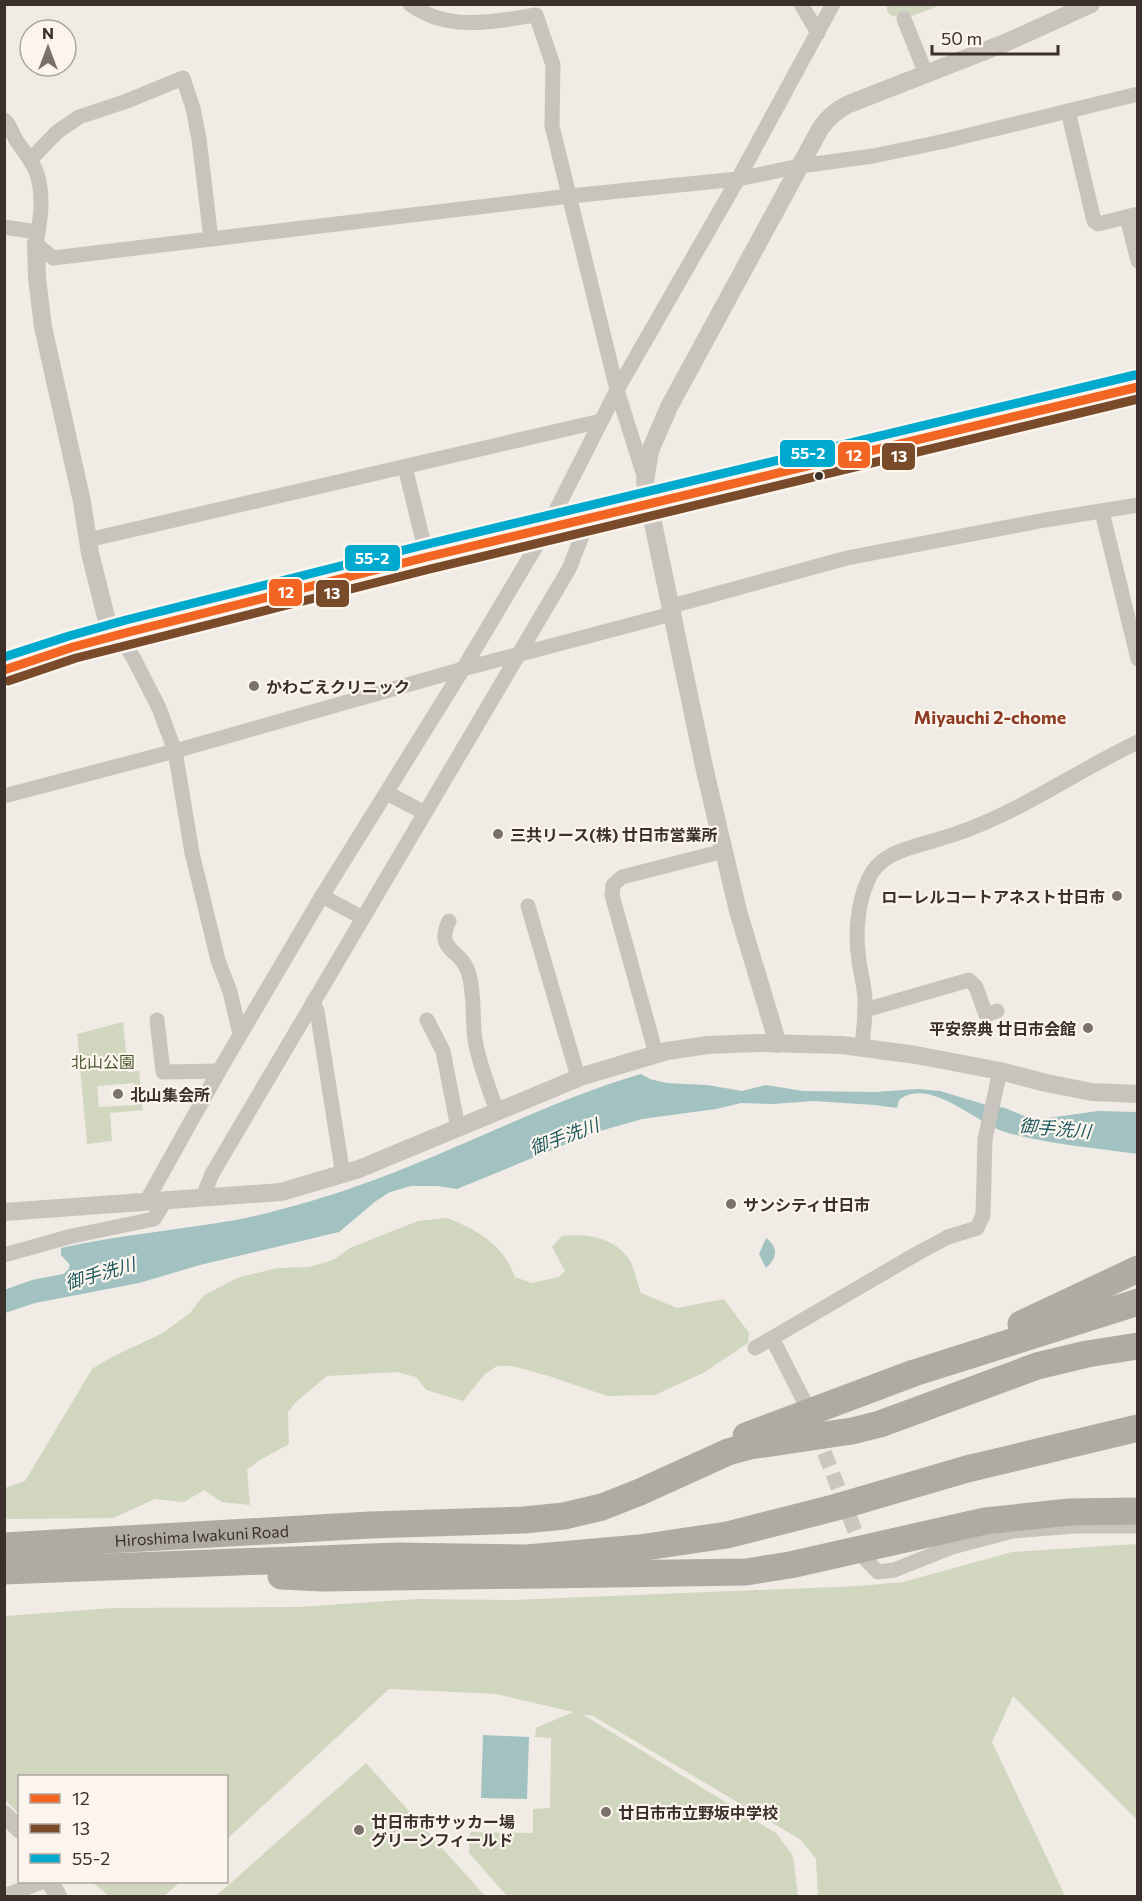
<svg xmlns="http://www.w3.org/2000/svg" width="1142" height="1901" viewBox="0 0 1142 1901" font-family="Commissioner,'Noto Sans JP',sans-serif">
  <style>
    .green { fill: #d1d6bf; fill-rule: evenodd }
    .water { fill: #a1c2c1 }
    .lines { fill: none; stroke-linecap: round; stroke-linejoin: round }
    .minor-tunnel { stroke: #ccc6c0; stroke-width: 15; stroke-dasharray: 15 8; stroke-linecap: butt }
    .minor { stroke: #c9c3be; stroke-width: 15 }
    .tertiary { stroke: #c9c3be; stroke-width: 18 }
    .primary { stroke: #b8b1ad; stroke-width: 22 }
    .motorway { stroke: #afaaa4; stroke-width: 27 }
    .bus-1-casing { stroke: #fbf5ee; stroke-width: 14 }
    .bus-2-casing { stroke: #fbf5ee; stroke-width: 14 }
    .bus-3-casing { stroke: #fbf5ee; stroke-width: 14 }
    .bus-1 { stroke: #f26522; stroke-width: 9 }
    .bus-2 { stroke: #7a4b2a; stroke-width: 9 }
    .bus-3 { stroke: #00a9ce; stroke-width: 9 }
    .bus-dot { fill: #3b302b; stroke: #fbf5ee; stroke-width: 2 }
    .poi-dot { fill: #7a716c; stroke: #fbf5ee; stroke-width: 2 }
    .labels { text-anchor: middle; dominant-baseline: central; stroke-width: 4.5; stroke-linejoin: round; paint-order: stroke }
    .poi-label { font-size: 16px; font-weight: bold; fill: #3b302b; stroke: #fbf5ee; text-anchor: start }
    .park-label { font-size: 16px; fill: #4a5a2e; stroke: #fbf5ee }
    .street-label { font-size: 16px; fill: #3b302b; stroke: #fbf5ee }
    .neighbourhood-label { font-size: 18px; font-weight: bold; fill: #8c3b22; stroke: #fbf5ee }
    .water-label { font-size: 18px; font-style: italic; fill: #1f5a5e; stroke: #fbf5ee }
    .line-badge { stroke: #fbf5ee; stroke-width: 2 }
    .badge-label { font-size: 16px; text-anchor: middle; font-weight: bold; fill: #fff }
  </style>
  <rect width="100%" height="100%" fill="#f0ebe5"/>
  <g class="green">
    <polygon points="887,5 941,5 904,19 890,15 887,11"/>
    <path d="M123,1022L128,1072L139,1071L143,1110L110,1113L112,1141L87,1144L77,1034ZM134,1083L135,1090H139V1097H135L136,1105L99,1107L97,1086Z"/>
    <path d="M448,1218C478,1231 503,1244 515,1277L531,1283L559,1277L565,1271L552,1247L562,1236C585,1233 617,1237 630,1261C635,1270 637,1283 641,1293L677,1308L724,1299L749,1333L748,1343L703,1373L655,1395L607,1396L552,1377L512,1366H497L485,1374L463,1401L426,1390L416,1377L396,1372L363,1374L327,1376L297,1401L288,1412L289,1444L260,1460L247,1470L250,1505L222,1502L204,1490L184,1502L155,1499L113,1518L5,1519V1488L25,1481L92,1369L114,1356L163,1333L190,1313L203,1296L237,1278L277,1268L309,1267L333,1260L350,1248L418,1221Z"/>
    <polygon points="1137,1544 1137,1820 1013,1696 992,1742 1065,1896 818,1896 816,1859 801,1840 593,1716 582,1714 776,1833 793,1856 798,1896 507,1896 469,1853 470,1832 533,1833 533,1809 550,1808 551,1738 535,1737 536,1728 573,1712 496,1694 389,1689 227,1839 226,1776 20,1776 19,1814 5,1800 5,1616 113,1608 299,1607 417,1599 513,1600 859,1586 903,1582 1012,1552"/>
    <polygon points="366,1763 485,1896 216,1896"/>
    <polygon points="92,1882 180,1882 164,1896 109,1896"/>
  </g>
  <g class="water">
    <path d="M641,1074L650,1079L666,1083L707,1085L742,1091L766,1085L803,1091L875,1092L918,1089L940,1091L983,1104L1005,1108L1034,1120L1098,1111L1137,1112V1154C1096,1148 1044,1144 1005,1132C976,1123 929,1076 899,1100L897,1108L874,1105L814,1101L772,1104L741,1103L716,1109L642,1119L593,1133L457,1189L437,1186H411L390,1192L376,1201L339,1232L200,1265L139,1283L35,1303L5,1313L4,1290L32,1280L63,1274L68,1270L70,1265L61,1255V1248C119,1235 178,1230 236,1220C276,1212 324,1198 363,1184C457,1151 545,1102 641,1074Z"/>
    <path d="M766,1238C779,1248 777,1258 766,1268L759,1254Z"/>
    <polygon points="483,1735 529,1737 527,1799 481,1798"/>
  </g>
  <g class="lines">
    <polyline class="minor-tunnel" points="816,1431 864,1554"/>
    <g class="minor">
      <path d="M410,4C447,32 494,22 536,15L553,65L552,126L617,390L645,479"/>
      <polyline points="801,4 818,33"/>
      <polyline points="904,19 926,74"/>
      <polyline points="1068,111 1094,221 1098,224 1138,214"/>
      <path d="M4,120C11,125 12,133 16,140C24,152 35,164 38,177C44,200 40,222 36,244L53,258L570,196L738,179L800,166L873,156L945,141L1138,94"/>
      <polyline points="30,160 57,132 79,117 127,101 183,78 193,108 199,139 211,239"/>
      <polyline points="1127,217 1138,261"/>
      <polyline points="4,227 38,232"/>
      <polyline points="405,467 427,557"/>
      <polyline points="1102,512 1138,659"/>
      <polyline points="88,540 601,421"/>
      <polyline points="119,635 134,659 159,708 175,751 192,853 218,960 230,992 240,1034"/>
      <polyline points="387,793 425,813"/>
      <polyline points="4,796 175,751 463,669 664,616 679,604 847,558 1045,520 1138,505"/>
      <polyline points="322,896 363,918"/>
      <polyline points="528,906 578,1077"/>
      <path d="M449,921C434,953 463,948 469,975C475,996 472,1019 475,1040C479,1064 489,1088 497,1111"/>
      <polyline points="313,1002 317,1011 343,1175"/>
      <polyline points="865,1010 969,980 976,987 986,1015 997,1011"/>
      <polyline points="157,1020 163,1072 219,1071"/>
      <polyline points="427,1020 443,1051 458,1128"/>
      <path d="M862,1048C863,1031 866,1014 865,998C864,985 861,974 859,961C855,935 857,905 868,880C880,852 910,848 936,840C1010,820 1070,774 1138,742"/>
      <polyline points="656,1054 612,895 613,885 622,877 724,851"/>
      <polyline points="206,1198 206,1189 212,1174 569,569 589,518"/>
      <polyline points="146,1202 219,1071 322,896 463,669 547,528 617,390 738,179 833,4"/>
      <polyline points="4,1255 72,1236 154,1219 165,1201"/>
      <polyline points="772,1338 806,1405"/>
      <polyline points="755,1348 918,1253 948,1237 977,1228 983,1215 985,1139 1000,1071"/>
      <polyline points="866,1560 878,1572 894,1570 952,1547 1013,1531 1076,1526 1138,1526"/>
      <polyline points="4,1896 42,1882"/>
    </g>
    <g class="tertiary">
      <polyline points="36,244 37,278 43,327 82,502 90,553 111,637"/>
      <path d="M778,1044L738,911L705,771L649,504L645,481L650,451L669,407L820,129C828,117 836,110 849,104L1005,43L1091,4"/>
      <polyline points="4,1212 281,1192 359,1169 583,1076 667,1051 708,1045 758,1043 842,1045 916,1055 1000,1071 1046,1083 1092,1092 1138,1094"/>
      <polyline points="4,1814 20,1830"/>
      <polyline points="50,1882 58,1896"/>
    </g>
    <polyline class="primary" points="4,670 73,647 129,632 427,557 721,486 1138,387"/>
    <g class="motorway">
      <polyline points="1021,1324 1138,1269"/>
      <polyline points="746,1436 914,1373 1138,1302"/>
      <path id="s1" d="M4,1546L370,1525L524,1520L564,1516L602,1507L640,1492L728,1452L750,1446L852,1431L880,1424L1037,1366L1087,1354L1138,1346"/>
      <polyline points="4,1571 396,1556 527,1558 639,1548 727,1535 837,1507 967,1469 1138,1428"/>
      <polyline points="281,1576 323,1578 746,1572 790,1565 985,1521 1069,1512 1138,1511"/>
    </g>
    <g class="bus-1-casing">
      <polyline id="bus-1" points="4,670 73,647 129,632 427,557 1138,387"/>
    </g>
    <g class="bus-2-casing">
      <polyline id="bus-2" points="8,681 76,658 132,644 430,569 1138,399"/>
    </g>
    <g class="bus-3-casing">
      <polyline id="bus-3" points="4,657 69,636 126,620 424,545 1135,375"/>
    </g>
    <use href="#bus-1" class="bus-1"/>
    <use href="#bus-2" class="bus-2"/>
    <use href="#bus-3" class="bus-3"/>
  </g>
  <circle class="bus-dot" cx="819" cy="476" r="5"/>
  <g class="poi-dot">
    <circle cx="254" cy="686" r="6"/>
    <circle cx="498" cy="834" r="6"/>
    <circle cx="1117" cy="896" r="6"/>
    <circle cx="1088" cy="1028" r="6"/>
    <circle cx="118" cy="1094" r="6"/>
    <circle cx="731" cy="1204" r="6"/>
    <circle cx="606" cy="1812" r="6"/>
    <circle cx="359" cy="1830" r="6"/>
  </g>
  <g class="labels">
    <g class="poi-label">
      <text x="266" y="686">かわごえクリニック</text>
      <text x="510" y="834">三共リース(株) 廿日市営業所</text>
      <text x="1105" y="896" text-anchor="end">ローレルコートアネスト廿日市</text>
      <text x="1076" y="1028" text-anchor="end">平安祭典 廿日市会館</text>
      <text x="130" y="1094">北山集会所</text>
      <text x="743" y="1204">サンシティ廿日市</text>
      <text x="618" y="1812">廿日市市立野坂中学校</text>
      <text x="371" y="1821">廿日市市サッカー場<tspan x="371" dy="18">グリーンフィールド</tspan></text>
    </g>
    <g class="park-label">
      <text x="103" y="1061">北山公園</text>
    </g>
    <g class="street-label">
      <text stroke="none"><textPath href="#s1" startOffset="198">Hiroshima Iwakuni Road</textPath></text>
    </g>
    <g class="neighbourhood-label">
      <text x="990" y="717">Miyauchi 2-chome</text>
    </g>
    <g class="water-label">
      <text transform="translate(1055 1128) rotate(5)">御手洗川</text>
      <text transform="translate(564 1136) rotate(-20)">御手洗川</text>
      <text transform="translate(100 1273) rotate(-16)">御手洗川</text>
    </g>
  </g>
  <g class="line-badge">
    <rect x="779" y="439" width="57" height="29" rx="6" fill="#00a9ce"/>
    <rect x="837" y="441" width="34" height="28" rx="6" fill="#f26522"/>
    <rect x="881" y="442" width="35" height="29" rx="6" fill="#7a4b2a"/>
    <rect x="344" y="544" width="57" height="28" rx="6" fill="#00a9ce"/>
    <rect x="268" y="578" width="35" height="29" rx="6" fill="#f26522"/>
    <rect x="315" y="579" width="35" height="29" rx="6" fill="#7a4b2a"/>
  </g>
  <g class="badge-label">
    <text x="808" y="459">55-2</text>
    <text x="854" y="461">12</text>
    <text x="899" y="462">13</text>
    <text x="372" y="564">55-2</text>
    <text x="286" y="598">12</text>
    <text x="332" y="599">13</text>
  </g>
  <rect width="1142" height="1901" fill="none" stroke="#3b302b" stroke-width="12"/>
  <rect x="18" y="1775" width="210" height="108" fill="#fbf5ee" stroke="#aea6a0" stroke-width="1.5"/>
  <rect x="30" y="1794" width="30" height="9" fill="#f26522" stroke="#aea6a0" stroke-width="1.5"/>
  <text x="72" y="1805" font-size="18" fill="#3b302b">12</text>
  <rect x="30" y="1824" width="30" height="9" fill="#7a4b2a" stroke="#aea6a0" stroke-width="1.5"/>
  <text x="72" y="1835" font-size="18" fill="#3b302b">13</text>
  <rect x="30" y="1854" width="30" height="9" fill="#00a9ce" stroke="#aea6a0" stroke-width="1.5"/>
  <text x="72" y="1865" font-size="18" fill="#3b302b">55-2</text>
  <g transform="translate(48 48)"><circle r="28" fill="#fbf5ee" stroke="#aea6a0" stroke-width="1.5"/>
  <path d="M0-4.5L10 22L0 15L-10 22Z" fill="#7a716c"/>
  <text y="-9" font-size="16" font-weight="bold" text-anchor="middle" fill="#3b302b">N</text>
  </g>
  <path d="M932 45v9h126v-9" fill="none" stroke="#3b302b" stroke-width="3"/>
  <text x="941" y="45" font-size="18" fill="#3b302b" stroke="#fbf5ee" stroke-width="4.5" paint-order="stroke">50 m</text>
</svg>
